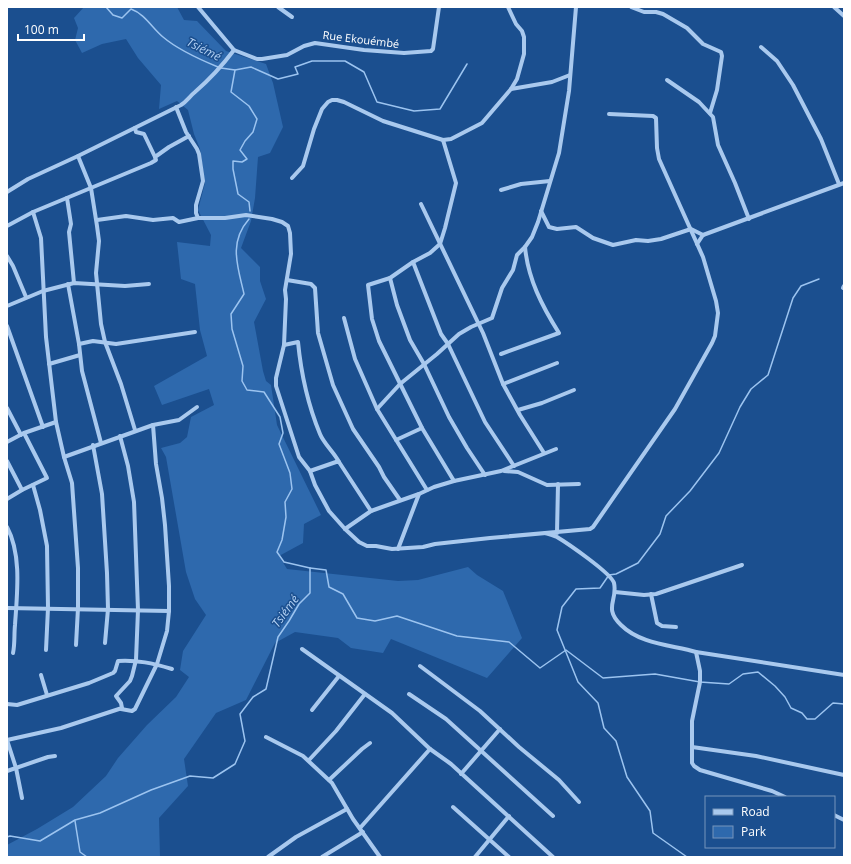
<svg xmlns="http://www.w3.org/2000/svg" width="851" height="864" viewBox="0 0 851 864" font-family="'Open Sans',sans-serif">
  <style>
    .green { fill: #2e69ad }
    .lines { fill: none; stroke-linecap: round; stroke-linejoin: round }
    .stream { stroke: #9cc4f0; stroke-width: 1.5 }
    .minor { stroke: #a9c9ee; stroke-width: 4 }
    .labels { text-anchor: middle; dominant-baseline: central; stroke-width: 3; stroke-linejoin: round; paint-order: stroke }
    .street-label { font-size: 11px; fill: #fff; stroke: #1b4f8f }
    .water-label { font-size: 12px; font-style: italic; fill: #b5d3f5; stroke: #1b4f8f }
  </style>
  <rect width="100%" height="100%" fill="#1b4f8f"/>
  <polygon class="green" points="84,7 177,7 184,20 197,21 226,51 266,64 273,83 283,127 270,153 258,157 255,198 251,221 241,248 260,267 260,281 266,299 254,322 263,371 266,381 271,385 277,425 321,515 304,524 303,543 279,556 287,569 398,581 418,580 468,567 477,575 503,591 522,638 487,678 391,639 383,653 351,648 338,638 295,632 275,643 246,700 216,713 184,759 188,786 159,818 160,857 7,857 7,845 37,829 73,807 106,776 118,758 147,725 176,697 189,677 180,670 183,651 206,615 195,599 186,572 166,457 161,448 180,443 187,437 191,417 214,405 209,389 162,405 154,386 207,356 200,330 195,284 181,279 177,242 210,246 211,235 198,210 205,183 200,149 194,134 188,110 177,101 159,109 161,85 138,58 126,39 102,44 82,53 75,40 78,28 74,18"/>
  <g class="lines">
    <g class="stream">
      <path d="M106,7L113,15L122,18L131,9C145,14 152,28 163,37C177,49 201,60 218,67"/>
      <polyline points="221,68 235,70 231,92 249,106 257,119 253,132 245,141 240,150 247,159 242,162 233,161 233,169 238,194 249,202 250,211"/>
      <polyline points="235,70 251,67 278,79 298,74 295,67 312,61 345,61 364,72 377,102 414,111 440,109 467,64"/>
      <polyline points="310,568 326,570 329,587 343,594 357,618 375,621 397,616 457,636 509,642 540,668 566,650 603,678 655,674 700,682 729,684 743,674 758,672 775,686 785,697 791,708 802,713 807,719 815,719 833,703 844,704"/>
      <polyline points="75,821 80,852 87,857"/>
      <path d="M7,837L10,836L40,841L75,820L100,813L151,790L190,776L213,778L235,764L245,741L240,714L253,697L266,689L278,637L289,621L299,604L310,593V568L284,562L277,552L282,540L286,517L285,502L292,489L290,473L279,444L283,433L280,417L264,392L247,390L242,381L243,366L232,329L231,314L244,294C238,267 228,243 249,219"/>
      <polyline points="687,857 653,833 650,811 627,777 616,741 604,728 598,703 578,682 557,630 562,607 576,589 600,588 609,575 616,574 638,563 660,534 666,516 690,491 719,453 740,407 751,389 768,375 793,298 801,286 819,279"/>
    </g>
    <g class="minor">
      <polyline points="198,7 234,50 257,59 262,59 287,55 304,46 315,43 364,50 404,53 431,51 433,49 439,7"/>
      <polyline points="278,7 292,17"/>
      <polyline points="631,7 644,12 656,12 663,14 687,28 703,44 721,52 722,56 717,90 710,113"/>
      <polyline points="834,7 844,16"/>
      <polyline points="761,47 777,61 793,85 821,139 839,184"/>
      <polyline points="667,80 699,102 713,117 718,145 735,183 749,219"/>
      <polyline points="511,89 552,82 570,75"/>
      <polyline points="176,107 186,132 197,149 199,154 203,181 196,205 196,213 198,218"/>
      <polyline points="135,128 136,132 144,134 155,157"/>
      <polyline points="443,140 456,183 445,228 440,244 430,253 413,262 390,278 368,285 372,319 379,341 422,428 454,481"/>
      <polyline points="78,156 91,188 97,226 99,241 96,273 101,324 105,342 121,384 135,430"/>
      <polyline points="292,178 303,166 314,129 322,109 328,102 332,100 337,100 344,102 383,121 443,140 451,139 482,123 511,89 517,79 524,54 524,37 522,31 516,24 508,7"/>
      <polyline points="501,190 521,184 550,181"/>
      <path d="M7,192L28,179L78,156L181,105C187,101 190,96 195,92C210,79 222,66 234,50"/>
      <polyline points="67,198 71,224 69,232 74,283"/>
      <polyline points="421,204 483,333 503,384 520,415 544,453"/>
      <polyline points="541,211 549,227 557,229 576,227 593,238 613,245 636,240 648,241 661,239 691,229 703,235"/>
      <polyline points="33,212 41,238 46,337 56,422 64,457 72,483 78,568 78,608 76,645"/>
      <polyline points="97,220 126,216 153,220 173,218 179,222 198,218 225,218 246,215 272,219 282,222 288,226 290,233 291,254 285,290 286,299 284,345 276,378 276,386 299,457 310,471 315,485 329,511 345,529 359,542 367,546 376,546 392,549 423,547 435,544 490,538 590,529 593,527 675,409 712,343 715,336 718,313 716,301 703,257 659,159 657,148 656,118 653,116 609,114"/>
      <polyline points="7,226 33,212 151,163 156,160 155,157 169,147 189,136"/>
      <polyline points="697,244 703,235 844,183"/>
      <polyline points="7,256 13,266 26,297"/>
      <polyline points="413,262 441,334 448,344 485,422 514,466"/>
      <polyline points="390,278 397,305 410,340 424,364 449,417 467,448 485,475"/>
      <polyline points="287,280 311,284 315,288 318,333 333,385 353,429 379,467 384,477 400,500"/>
      <polyline points="68,284 79,344 82,371 101,443"/>
      <polyline points="843,288 844,286"/>
      <polyline points="7,306 43,291 74,283 125,286 149,284"/>
      <polyline points="344,318 355,359 377,409 427,490"/>
      <polyline points="7,326 43,427"/>
      <polyline points="79,344 93,341 116,344 195,332"/>
      <path d="M284,345L298,342C301,373 308,405 320,434C324,444 334,452 339,462"/>
      <path d="M501,354L559,333C542,306 528,279 525,247"/>
      <polyline points="49,364 80,355"/>
      <polyline points="503,384 557,363"/>
      <polyline points="7,408 21,435"/>
      <polyline points="377,409 400,384 437,354 459,334 471,327 492,318 502,288 513,270 517,255 525,247 532,237 538,222 559,153 569,91 576,7"/>
      <polyline points="518,410 542,403 574,390"/>
      <polyline points="396,440 422,428"/>
      <polyline points="7,442 24,433 56,422"/>
      <polyline points="93,445 102,494 107,573 108,609 105,643"/>
      <polyline points="64,457 153,425 179,420 197,407"/>
      <polyline points="7,461 22,490"/>
      <polyline points="310,471 336,462 339,462 371,511"/>
      <polyline points="504,471 518,472 547,485 579,484"/>
      <polyline points="33,485 40,510 47,546 48,608 46,650"/>
      <polyline points="7,499 22,490 47,478 24,433"/>
      <path d="M7,527C22,555 17,594 15,625C14,634 15,644 13,653"/>
      <polyline points="345,529 371,511 419,494 434,487 454,481 501,471 556,449"/>
      <path d="M545,533C549,534 553,535 557,537C567,543 611,573 614,583C618,600 603,608 621,625C640,644 671,645 696,652L700,671V682L692,721V763L694,766L700,770L772,791L785,797"/>
      <polyline points="557,533 558,484"/>
      <polyline points="398,549 419,494"/>
      <polyline points="615,592 644,595 656,594 742,565"/>
      <polyline points="651,594 657,623 662,626 676,627"/>
      <polyline points="7,608 169,611"/>
      <polyline points="302,649 392,713 430,749 451,764 553,857"/>
      <polyline points="696,652 844,675"/>
      <polyline points="420,666 480,711 519,747 559,780 579,802"/>
      <polyline points="41,675 47,695"/>
      <polyline points="409,694 446,719 553,816"/>
      <path d="M7,704L17,705L89,683L113,673L115,671L118,661C138,660 152,663 172,669"/>
      <polyline points="121,709 132,711 135,709 157,664 167,631 169,611 169,586 165,525 162,498 156,464 153,425"/>
      <polyline points="312,710 339,676"/>
      <polyline points="266,737 303,756 332,783 353,819 380,857"/>
      <polyline points="7,740 61,728 122,708 121,703 116,696 130,681 132,676 136,660 138,610 134,502 128,466 120,436"/>
      <polyline points="7,740 16,768 22,798"/>
      <polyline points="692,747 756,756 844,775"/>
      <polyline points="309,760 336,731 365,694"/>
      <polyline points="7,771 48,757 55,756"/>
      <polyline points="461,774 500,729"/>
      <polyline points="329,780 362,749 370,743"/>
      <polyline points="453,807 509,857"/>
      <polyline points="834,815 844,820"/>
      <polyline points="360,828 430,749"/>
      <polyline points="268,857 296,837 347,809"/>
      <polyline points="322,857 363,832"/>
      <polyline points="475,857 509,816"/>
    </g>
  </g>
  <g class="labels">
    <g class="street-label">
      <text transform="translate(361 39) rotate(7)">Rue Ekouémbé</text>
    </g>
    <g class="water-label">
      <text transform="translate(204 49) rotate(27)">Tsiémé</text>
      <text transform="translate(285 611) rotate(-54)">Tsiémé</text>
    </g>
  </g>
  <rect width="851" height="864" fill="none" stroke="#ffffff" stroke-width="16"/>
  <rect x="705" y="796" width="130" height="52" fill="#1b4f8f" stroke="#7695bc"/>
  <rect x="713" y="809" width="20" height="6" fill="#a9c9ee" stroke="#7695bc"/>
  <text x="741" y="816" font-size="12" fill="#ffffff">Road</text>
  <rect x="713" y="826" width="20" height="12" fill="#2e69ad" stroke="#7695bc"/>
  <text x="741" y="836" font-size="12" fill="#ffffff">Park</text>
  <path d="M18 34v6h66v-6" fill="none" stroke="#ffffff" stroke-width="2"/>
  <text x="24" y="34" font-size="12" fill="#ffffff" stroke="#1b4f8f" stroke-width="3" paint-order="stroke">100 m</text>
</svg>
